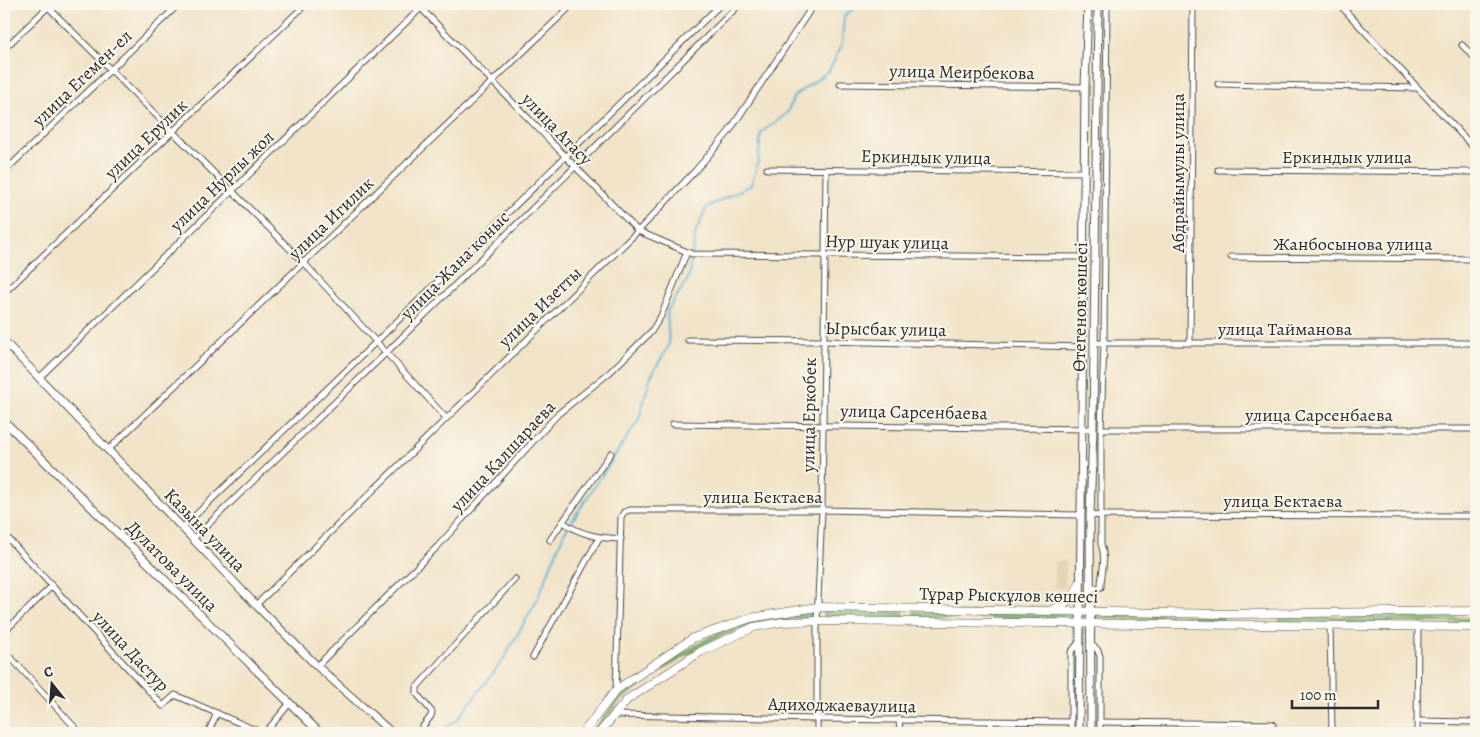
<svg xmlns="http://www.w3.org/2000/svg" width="1480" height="737" viewBox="0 0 1480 737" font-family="Alegreya,serif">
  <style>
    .built { fill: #e2d6b7 }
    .forest { fill: #7eb672; stroke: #54704e }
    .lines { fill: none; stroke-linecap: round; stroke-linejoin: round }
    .stream { stroke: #58b2d6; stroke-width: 2 }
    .street-casing { stroke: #494742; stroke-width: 7 }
    .secondary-casing { stroke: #494742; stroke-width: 9 }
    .primary-casing { stroke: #494742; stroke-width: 9 }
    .street { stroke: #fff; stroke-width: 5 }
    .secondary { stroke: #fff; stroke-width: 7 }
    .primary { stroke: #fff; stroke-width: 8 }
    .labels { text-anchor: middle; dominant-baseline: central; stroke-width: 4; stroke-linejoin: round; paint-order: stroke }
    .street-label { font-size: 18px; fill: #2b2b2b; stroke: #fbf7ec }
  </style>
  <rect width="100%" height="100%" fill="#fbf7ec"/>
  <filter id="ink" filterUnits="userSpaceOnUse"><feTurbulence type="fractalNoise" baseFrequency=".02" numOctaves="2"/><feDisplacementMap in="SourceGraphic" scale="10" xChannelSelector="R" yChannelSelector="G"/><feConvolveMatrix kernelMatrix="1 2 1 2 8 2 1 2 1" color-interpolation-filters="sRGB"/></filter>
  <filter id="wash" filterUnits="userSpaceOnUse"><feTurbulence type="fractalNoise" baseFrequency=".0096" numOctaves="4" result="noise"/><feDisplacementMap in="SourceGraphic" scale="20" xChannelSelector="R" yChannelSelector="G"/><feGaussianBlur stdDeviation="1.12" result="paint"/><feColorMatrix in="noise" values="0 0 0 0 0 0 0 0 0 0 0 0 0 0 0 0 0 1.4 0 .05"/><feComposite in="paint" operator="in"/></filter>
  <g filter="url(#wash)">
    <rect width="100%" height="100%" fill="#f1e3c7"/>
    <polygon class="built" points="1054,561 1066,561 1065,588 1054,588"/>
    <g class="forest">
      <polygon points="823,611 904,612 904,618 823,616"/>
      <polygon points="914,611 1074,614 1075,620 914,617"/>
      <polygon points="812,612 813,617 752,625 713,640 653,676 651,673 711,636 752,621"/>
      <polygon points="1097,614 1223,616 1223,621 1097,619"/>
      <polygon points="1279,616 1476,618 1476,623 1280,622"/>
      <polygon points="642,678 645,683 619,702 594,733 590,733 617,700"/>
    </g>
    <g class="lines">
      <polyline class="stream" points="439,733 457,720 503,660 537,600 564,533 639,419 650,378 669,345 667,311 688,279 696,231 707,207 751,185 758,163 761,133 787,113 794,96 829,71 842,44 844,16 860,4"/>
    </g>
  </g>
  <g filter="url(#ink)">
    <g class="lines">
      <g class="street-casing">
        <g id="street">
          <polyline points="45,4 304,263 446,418"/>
          <polyline points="417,4 638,231 692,254 1083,257"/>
          <polyline points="1339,4 1476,150"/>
          <polyline points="1462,45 1476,59"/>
          <polyline points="4,49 51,4"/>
          <polyline points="840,84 1085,87"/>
          <polyline points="1218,84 1417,88"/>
          <polyline points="767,169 1084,172"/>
          <polyline points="1218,170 1476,172"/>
          <polyline points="4,172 179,4"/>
          <polyline points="1231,257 1476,259"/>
          <polyline points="4,293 306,4"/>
          <polyline points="688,340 824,341 1083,347"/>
          <polyline points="1095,343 1476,343"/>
          <polyline points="1190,343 1193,4"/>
          <polyline points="39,378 425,4"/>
          <polyline points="673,424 1093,429"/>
          <polyline points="1101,429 1476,429"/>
          <polyline points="108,450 573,4"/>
          <polyline points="1090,516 1101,515 1476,516"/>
          <path d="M563,522C581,535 599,538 621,539"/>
          <polyline points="182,528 376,342 721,4"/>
          <polyline points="4,534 163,706 175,695 262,733"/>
          <polyline points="193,539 386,353 740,4"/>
          <polyline points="550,540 611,453"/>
          <path d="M1090,589L1101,587C1101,572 1107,560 1101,544V429L1104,343L1107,4"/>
          <polyline points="256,605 638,231 695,171 728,133 814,4"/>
          <polyline points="1330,626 1332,733"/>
          <polyline points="4,632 52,586"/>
          <polyline points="1090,644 1097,649 1100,656 1100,733"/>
          <polyline points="4,650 80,733"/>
          <polyline points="533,657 599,538"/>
          <polyline points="317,666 438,546 558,414 609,373 651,332 661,316 687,252"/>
          <polyline points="616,690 621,517 624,512 630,510 822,510 1080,515"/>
          <polyline points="614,715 817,719 1071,722"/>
          <polyline points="899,719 900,733"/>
          <polyline points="1417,721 1476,722"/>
          <polyline points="1100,722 1273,724"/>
          <polyline points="208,733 217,713"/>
          <polyline points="265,733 290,703"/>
          <polyline points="418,733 431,716 432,712 417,694 417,687 515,579"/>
          <polyline points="817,733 817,621 822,510 826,170"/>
          <polyline points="991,733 991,721"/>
          <polyline points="1071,733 1071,652 1080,641"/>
          <polyline points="1417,733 1418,626"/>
        </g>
      </g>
      <g class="secondary-casing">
        <g id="secondary">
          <polyline points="4,341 256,605 317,666 392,733"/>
          <polyline points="4,421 320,733"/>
          <polyline points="1079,733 1085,87 1088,4"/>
          <polyline points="1091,733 1090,516 1093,429 1098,4"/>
        </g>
      </g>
      <g class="primary-casing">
        <g id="primary">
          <path d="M1053,609C1069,603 1074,598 1080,582"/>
          <polyline points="583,733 616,690 693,638 751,618 817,607 1226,614 1476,611"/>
          <polyline points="599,733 628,699 700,652 754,627 783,622 817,621 1476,627"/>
        </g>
      </g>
      <use href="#street" class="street"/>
      <use href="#secondary" class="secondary"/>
      <use href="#primary" class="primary"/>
    </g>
  </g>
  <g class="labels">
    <g class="street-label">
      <text transform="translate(962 72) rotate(1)">улица Меирбекова</text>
      <text transform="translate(82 78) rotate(-44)">улица Егемен-ел</text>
      <text transform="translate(557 129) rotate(46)">улица Атасу</text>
      <text transform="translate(146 139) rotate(-44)">улица Ерулик</text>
      <text transform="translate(926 157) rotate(1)">Еркиндык улица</text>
      <text x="1347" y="157">Еркиндык улица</text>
      <text transform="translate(1178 173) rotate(-90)">Абдрайымулы улица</text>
      <text transform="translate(222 181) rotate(-44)">улица Нурлы жол</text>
      <text transform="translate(331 218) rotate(-44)">улица Игилик</text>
      <text transform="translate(887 242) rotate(1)">Нур шуак улица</text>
      <text x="1353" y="244">Жанбосынова улица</text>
      <text transform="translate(455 265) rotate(-45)">улица Жана коныс</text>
      <text transform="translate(540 307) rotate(-44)">улица Изетты</text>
      <text transform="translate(1080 307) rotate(-89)">Өтегенов көшесі</text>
      <text transform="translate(886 329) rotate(1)">Ырысбак улица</text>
      <text x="1285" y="329">улица Тайманова</text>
      <text transform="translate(914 412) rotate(1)">улица Сарсенбаева</text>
      <text transform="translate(809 415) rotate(-89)">улица Еркобек</text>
      <text x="1319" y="415">улица Сарсенбаева</text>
      <text transform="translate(503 456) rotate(-47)">улица Калшараева</text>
      <text x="763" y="497">улица Бектаева</text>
      <text x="1283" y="501">улица Бектаева</text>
      <text transform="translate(205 530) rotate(46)">Казына улица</text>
      <text transform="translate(172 566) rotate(45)">Дулатова улица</text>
      <text transform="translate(1009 595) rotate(1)">Тұрар Рыскұлов көшесі</text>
      <text transform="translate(131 651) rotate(47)">улица Дастур</text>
      <text transform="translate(842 705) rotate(1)">Адиходжаеваулица</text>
    </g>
  </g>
  <rect width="1480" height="737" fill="none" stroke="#fbf7ec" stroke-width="20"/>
  <g transform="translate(52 684) rotate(343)" stroke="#fbf7ec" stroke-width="4" paint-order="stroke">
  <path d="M0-4L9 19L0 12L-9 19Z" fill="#2b2b2b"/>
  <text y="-8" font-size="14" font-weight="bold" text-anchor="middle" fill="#2b2b2b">С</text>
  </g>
  <path d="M1292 700v8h86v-8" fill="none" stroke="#2b2b2b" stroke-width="2.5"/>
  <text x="1300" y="700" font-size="15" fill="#2b2b2b" stroke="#fbf7ec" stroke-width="4" paint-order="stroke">100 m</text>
</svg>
